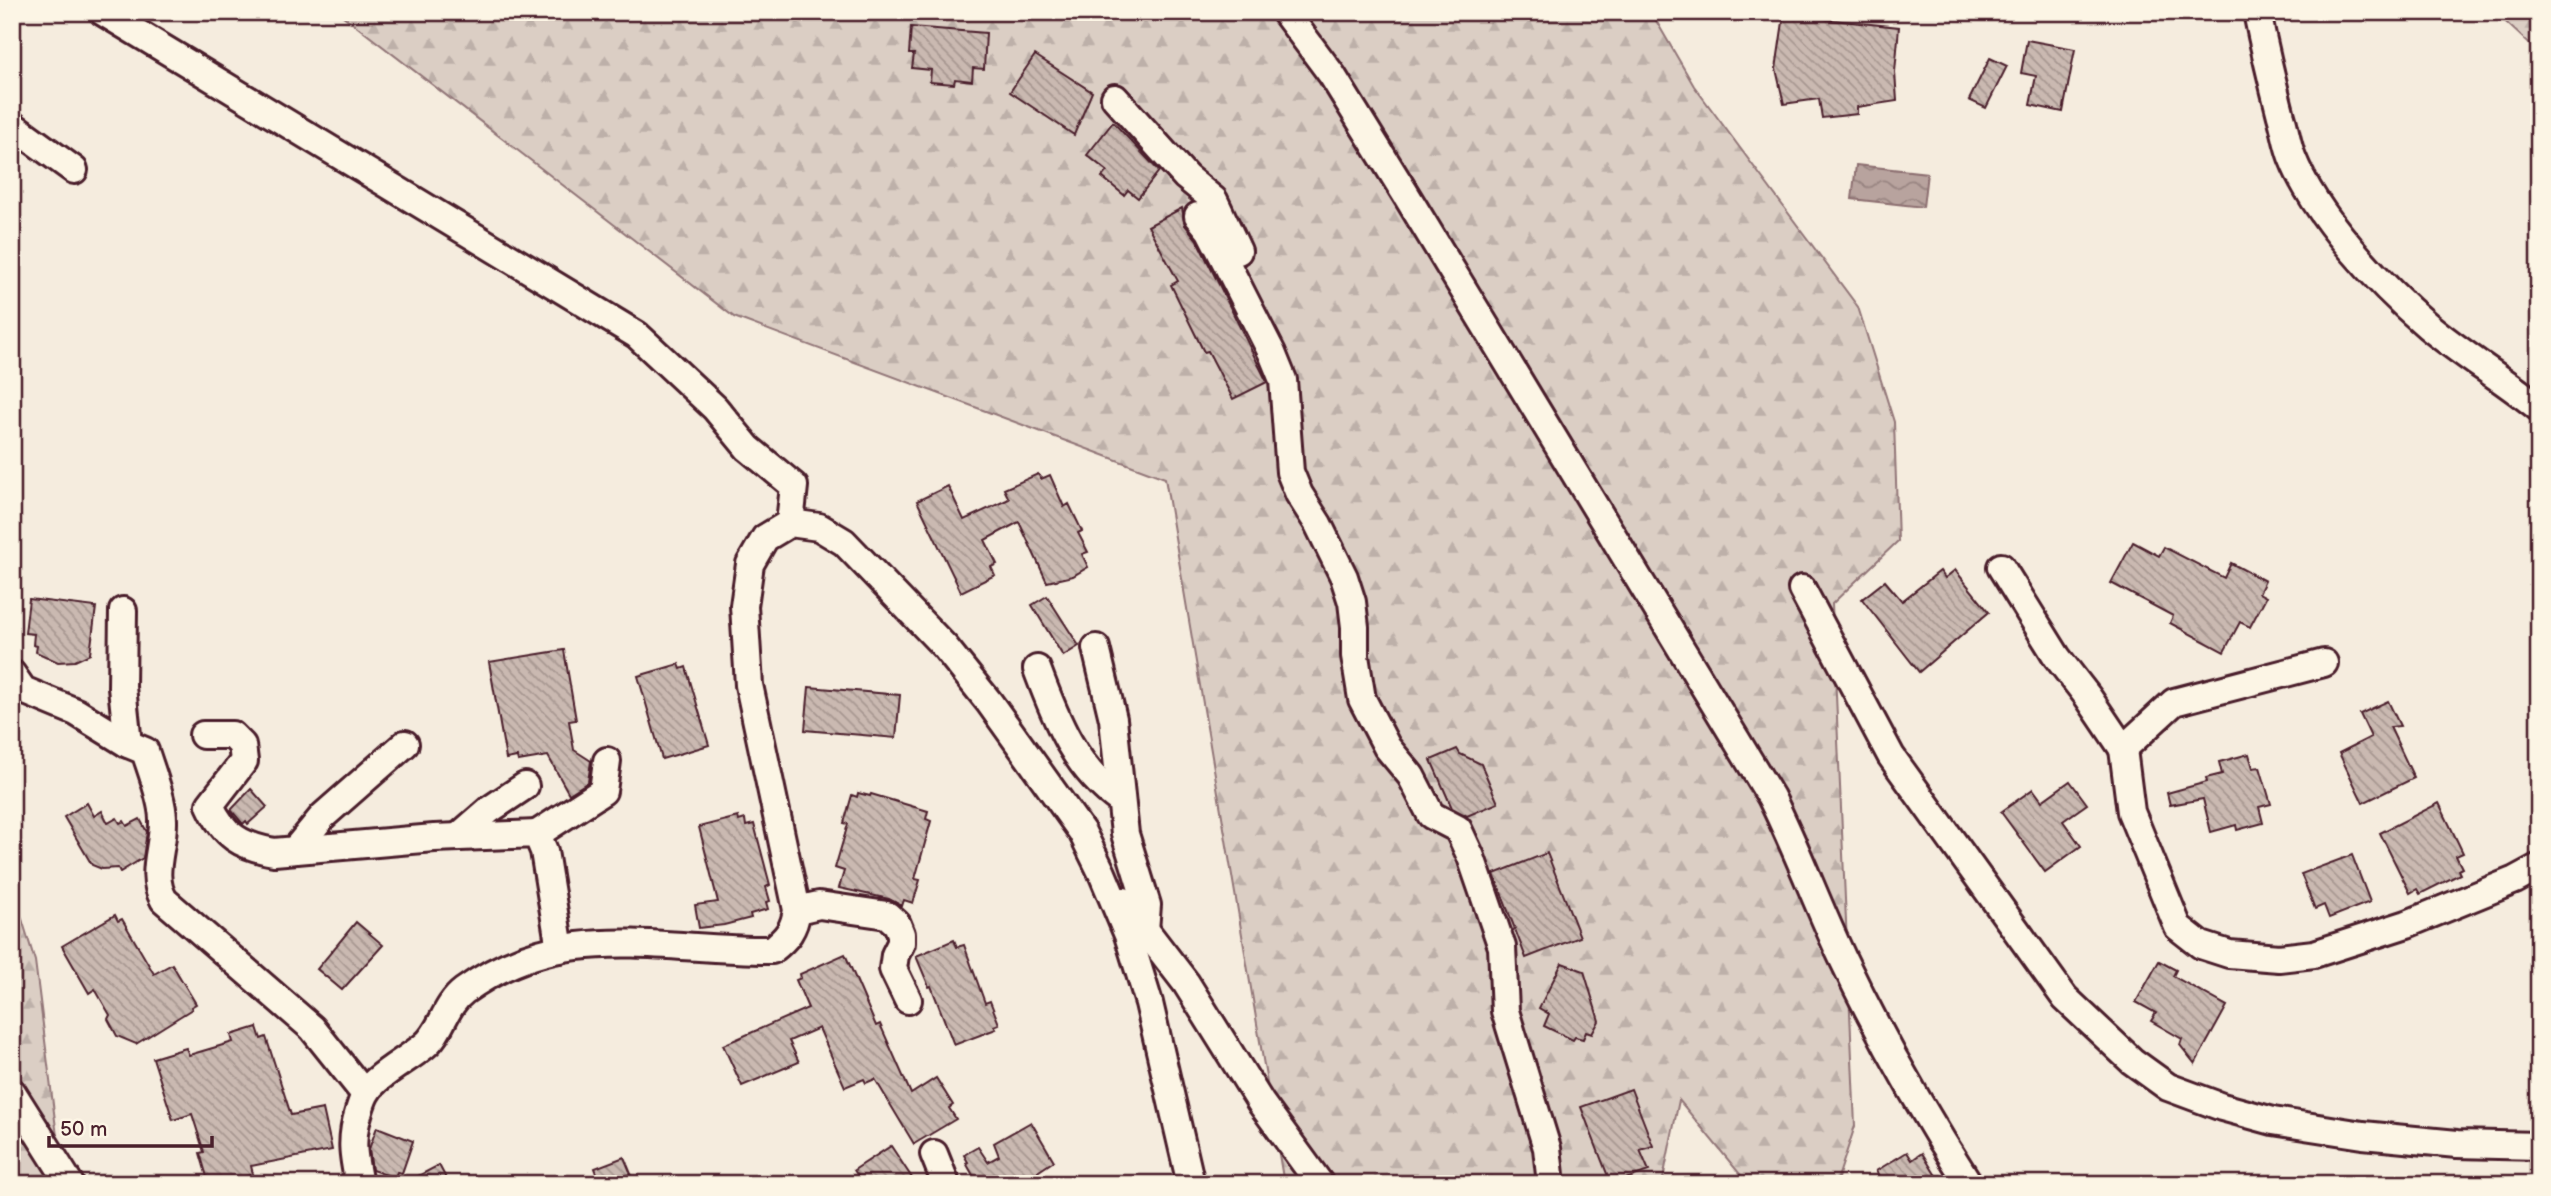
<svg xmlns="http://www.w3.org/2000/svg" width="2551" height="1196" viewBox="0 0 2551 1196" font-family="'Balsamiq Sans',sans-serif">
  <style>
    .forest { fill: url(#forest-firs); stroke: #927678; stroke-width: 2 }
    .water { fill: url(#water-waves); stroke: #8c6e70; stroke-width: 2 }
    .building { fill: url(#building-back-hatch); stroke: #4a1f2b; stroke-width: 2 }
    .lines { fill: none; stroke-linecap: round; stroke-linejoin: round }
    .street-casing { stroke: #4a1f2b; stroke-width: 32 }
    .street { stroke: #fcf5e5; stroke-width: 26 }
  </style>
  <defs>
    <pattern id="forest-firs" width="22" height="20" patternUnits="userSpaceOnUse" patternTransform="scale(1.75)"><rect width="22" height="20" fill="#dbcec4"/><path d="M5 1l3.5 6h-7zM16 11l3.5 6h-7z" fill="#bdb0a9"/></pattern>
    <pattern id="water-waves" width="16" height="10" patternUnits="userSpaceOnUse" patternTransform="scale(1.75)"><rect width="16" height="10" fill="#b8a39e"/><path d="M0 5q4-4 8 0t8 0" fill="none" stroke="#988481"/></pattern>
    <pattern id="building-back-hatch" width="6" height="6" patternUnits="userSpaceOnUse" patternTransform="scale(1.75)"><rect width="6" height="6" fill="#cab9b1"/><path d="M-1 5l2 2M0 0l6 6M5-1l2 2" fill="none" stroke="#a69690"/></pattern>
  </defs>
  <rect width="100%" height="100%" fill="#f5ecde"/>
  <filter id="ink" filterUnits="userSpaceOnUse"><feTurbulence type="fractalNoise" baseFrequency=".0143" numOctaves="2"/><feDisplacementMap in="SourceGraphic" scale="14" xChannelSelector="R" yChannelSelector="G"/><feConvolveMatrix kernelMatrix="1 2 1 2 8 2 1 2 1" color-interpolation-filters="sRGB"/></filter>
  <g filter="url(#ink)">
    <g class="forest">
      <polygon points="338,12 1651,12 1694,86 1858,307 1894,422 1898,541 1832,604 1855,1126 1836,1184 1748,1184 1679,1100 1662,1184 1284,1184 1165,478 734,317"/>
      <polygon points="2495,12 2539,12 2539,53"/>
      <polygon points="12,887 35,961 63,1184 12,1184"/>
    </g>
    <polygon class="water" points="1856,165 1927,173 1923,207 1852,199"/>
    <g class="building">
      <polygon points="1784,15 1899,27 1895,72 1897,101 1857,107 1857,114 1822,118 1819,99 1784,104 1776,69"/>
      <polygon points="911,27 986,33 984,69 973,68 972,81 955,79 954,84 930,82 931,70 912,68 914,54 909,54"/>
      <polygon points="2027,40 2075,49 2063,112 2030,105 2036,76 2021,73"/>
      <polygon points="1035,55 1092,92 1074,135 1010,92"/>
      <polygon points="1990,58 2007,66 1986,108 1969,100"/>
      <polygon points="1113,122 1159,171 1138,198 1128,190 1124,195 1102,177 1107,171 1087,155"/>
      <polygon points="1182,208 1185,225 1197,240 1267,382 1233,399 1208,351 1204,352 1171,285 1178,281 1148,226"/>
      <polygon points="1038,474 1041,479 1050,475 1064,507 1069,504 1082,531 1078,533 1088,552 1082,554 1088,567 1073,576 1047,582 1019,522 985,540 997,564 991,567 995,575 961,592 917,501 948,486 964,520 1009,499 1004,489"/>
      <polygon points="2133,542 2159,556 2164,547 2224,578 2231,563 2265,581 2259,593 2266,597 2250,627 2240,622 2224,652 2170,623 2173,616 2111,583"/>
      <polygon points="1955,570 1989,612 1919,672 1862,599 1885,581 1902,601 1940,571 1945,578"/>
      <polygon points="1047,596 1079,646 1063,656 1032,605"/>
      <polygon points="29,599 96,607 90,654 75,661 58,662 36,652 37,646 33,645 34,634 25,633"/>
      <polygon points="564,650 576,720 569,721 574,750 591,761 588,782 569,794 548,756 518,761 517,757 506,759 489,662"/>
      <polygon points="679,664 681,669 686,667 709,745 662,759 638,676"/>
      <polygon points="809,687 900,695 896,738 805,730"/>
      <polygon points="2388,701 2400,726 2390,727 2414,778 2363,803 2339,753 2371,737 2360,714"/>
      <polygon points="1457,749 1460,754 1481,764 1498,803 1467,816 1452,808 1431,760"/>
      <polygon points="2249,754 2253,768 2260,767 2271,804 2259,807 2263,823 2237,830 2236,825 2211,832 2203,799 2170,805 2167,793 2207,782 2206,778 2222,774 2219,762"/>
      <polygon points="2070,781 2087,804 2063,821 2081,846 2045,872 2001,812 2033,789 2042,801"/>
      <polygon points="251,789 267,807 248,824 246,821 243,824 231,810"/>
      <polygon points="858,793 870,796 871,794 928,811 926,819 931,821 915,879 920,880 913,903 904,900 902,906 889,899 839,888 844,871 835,868 848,824 844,823 852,795 857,797"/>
      <polygon points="87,803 94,816 102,811 108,823 117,818 120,823 124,821 127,826 140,819 147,832 143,858 120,872 118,868 102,869 92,865 64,817"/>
      <polygon points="2439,803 2463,853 2456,856 2462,868 2458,870 2460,874 2420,894 2417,889 2410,893 2380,833"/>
      <polygon points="738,817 739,821 745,819 746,826 754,824 770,885 766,887 770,901 766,902 768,909 750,914 751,918 724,925 699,928 695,905 718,902 699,827"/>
      <polygon points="1547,853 1580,937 1526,958 1494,874"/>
      <polygon points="2352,855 2370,902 2329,918 2324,905 2315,909 2301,874"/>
      <polygon points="115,915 118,921 122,919 154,974 172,964 196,1004 191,1007 192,1009 136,1044 117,1036 108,1019 110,1015 95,989 89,993 62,946"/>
      <polygon points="356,922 383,945 342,990 317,969"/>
      <polygon points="954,940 957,947 964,945 985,1003 990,1001 999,1024 994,1026 996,1029 954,1045 931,986 929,987 916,956"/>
      <polygon points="845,954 876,1026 880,1024 911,1094 936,1078 953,1105 949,1108 956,1119 914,1144 875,1079 866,1083 864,1079 845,1087 819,1028 789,1041 799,1062 742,1086 723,1045 808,1008 796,980 801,978 800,974"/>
      <polygon points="2159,961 2176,970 2173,976 2227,1006 2195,1064 2180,1045 2182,1039 2151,1021 2156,1013 2136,1002"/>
      <polygon points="1562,963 1584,971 1599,1021 1592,1034 1586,1032 1583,1039 1575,1037 1573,1040 1544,1026 1549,1014 1539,1008"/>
      <polygon points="257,1027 261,1039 266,1037 291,1115 323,1109 332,1150 251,1166 253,1174 223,1184 209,1184 200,1153 204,1152 192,1114 173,1120 153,1058 186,1048 189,1055 233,1042 231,1035"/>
      <polygon points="1631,1089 1653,1146 1640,1150 1649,1171 1611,1184 1581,1107"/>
      <polygon points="1031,1122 1054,1161 1027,1179 1030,1184 978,1184 966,1163 968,1162 964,1155 978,1147 988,1162 999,1156 994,1143"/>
      <polygon points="377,1127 413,1141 402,1173 397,1172 395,1178 372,1170 369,1149"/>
      <polygon points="891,1146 916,1184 863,1184 854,1170"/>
      <polygon points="1907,1152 1912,1160 1922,1153 1941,1184 1884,1184 1876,1171"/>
      <polygon points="624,1157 631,1174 624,1177 626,1184 601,1184 595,1168"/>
      <polygon points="439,1165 449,1184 403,1184"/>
    </g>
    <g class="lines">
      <g class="street-casing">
        <g id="street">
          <polyline points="103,12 637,335 715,408 748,448 794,486 790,523"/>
          <path d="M1285,12L1332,75L1408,198L1771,797C1797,849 1817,904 1842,957C1879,1035 1922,1111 1969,1184"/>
          <path d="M2257,12C2264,47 2272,81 2281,116C2285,129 2287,144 2292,157C2315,216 2380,285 2428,326C2463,355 2503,379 2539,408"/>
          <polyline points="1115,98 1186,177 1214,200 1238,251"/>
          <polyline points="12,125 74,170"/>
          <polyline points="1198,216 1210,231 1272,353 1283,380 1290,472 1299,494 1318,524 1344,577 1352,602 1355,627 1355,656 1362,699 1387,747 1411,776 1431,815 1458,829 1471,857 1502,947 1505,1011 1547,1148 1551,1184"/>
          <polyline points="2001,567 2057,657 2088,697 2123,749"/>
          <polyline points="1802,589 1891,756 2065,998 2132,1061 2168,1087 2222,1107 2273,1121 2363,1135 2457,1144 2539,1146"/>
          <polyline points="123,611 122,687 128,744"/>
          <polyline points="1096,648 1113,719 1125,834 1147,905 1145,930"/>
          <polyline points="2324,663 2174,702 2123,749 2131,812 2178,927 2201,945 2229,954 2279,958 2314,954 2407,924 2515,880 2539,867"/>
          <path d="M1037,669C1056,720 1075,769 1121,801"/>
          <path d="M12,674L23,690L76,712L128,744L145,751C151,770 163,800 163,820C164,848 149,874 164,900L312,1028L364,1093"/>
          <path d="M203,735H232L242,745L244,761L210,805C224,836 241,846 274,852L434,838L537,834L544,851L560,949"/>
          <polyline points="537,834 603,791 607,761"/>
          <polyline points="458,837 489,810 525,786"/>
          <polyline points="295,850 323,816 405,744"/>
          <polyline points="1123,901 1186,983 1261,1103 1320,1184"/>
          <polyline points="797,910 819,905 887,915 897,924 901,934 901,943 895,955 893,969 908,1000"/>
          <polyline points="12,1092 70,1184"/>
          <polyline points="934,1154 946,1184"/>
          <path d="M359,1184C353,1155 350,1139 359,1111C363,1098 366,1089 377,1080C392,1067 409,1058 424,1046C442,1032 444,1006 464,991C564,918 660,951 772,950C787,938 794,930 797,910L749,685L744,606L750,564L765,538L790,523L819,527L844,542L945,647L989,702L1082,832L1102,873L1128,935L1149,1003L1191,1184"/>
        </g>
      </g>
      <use href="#street" class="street"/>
    </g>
  </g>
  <rect width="2551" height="1196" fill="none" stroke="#fcf5e5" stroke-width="42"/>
  <rect x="21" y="21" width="2509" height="1154" fill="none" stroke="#4a1f2b" stroke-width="2.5" filter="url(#ink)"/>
  <path d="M49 1136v10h163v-10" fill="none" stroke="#4a1f2b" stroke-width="3.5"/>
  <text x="60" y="1136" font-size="21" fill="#4a1f2b" stroke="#fcf5e5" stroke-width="5" paint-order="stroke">50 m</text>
</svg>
